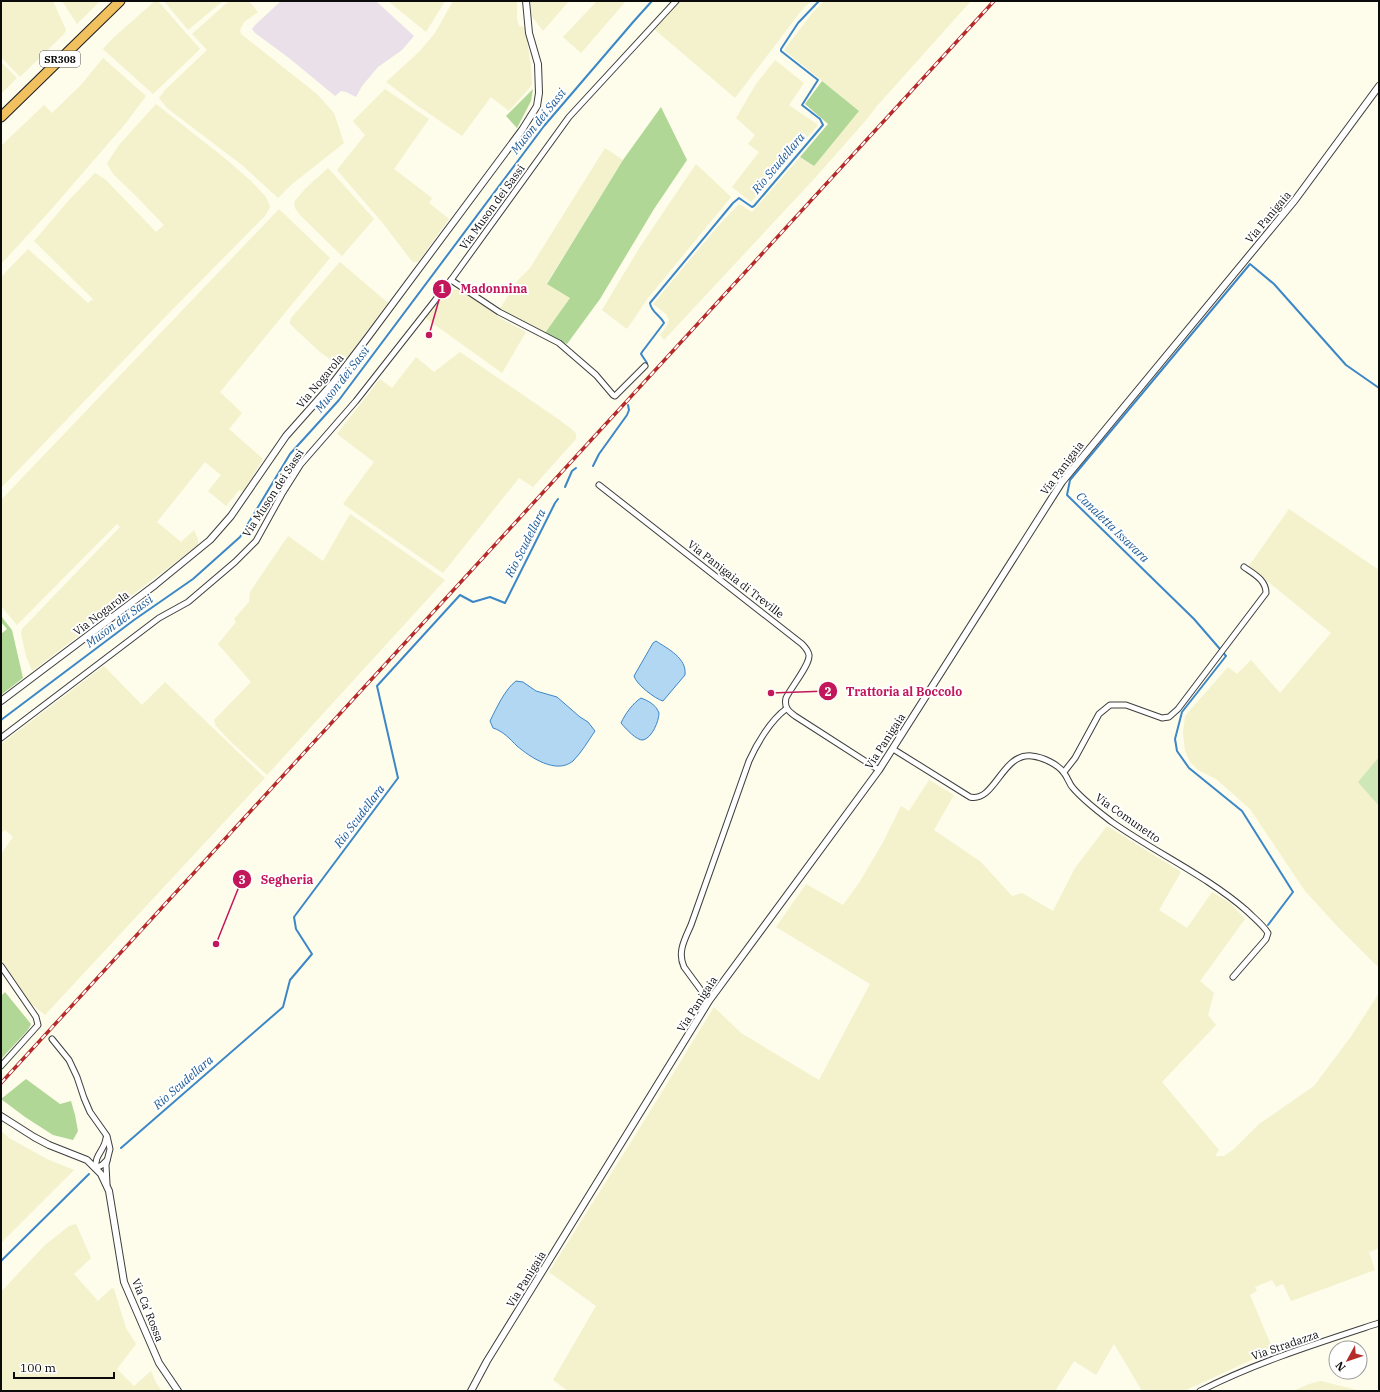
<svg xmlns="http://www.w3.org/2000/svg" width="1380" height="1392" viewBox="0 0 1380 1392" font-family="'IBM Plex Serif',serif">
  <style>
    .industrial { fill: #eae0ea }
    .farmland { fill: #f3f2cc }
    .green { fill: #cde7b6 }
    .forest { fill: #b0d796 }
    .water { fill: #b2d7f3; stroke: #3c87c7 }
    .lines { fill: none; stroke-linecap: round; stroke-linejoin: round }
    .stream { stroke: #3c87c7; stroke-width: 2 }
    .minor-casing { stroke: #3e3e3e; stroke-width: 7 }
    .tertiary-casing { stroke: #3e3e3e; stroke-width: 8 }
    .trunk-casing { stroke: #1c1c1c; stroke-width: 11 }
    .minor { stroke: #fff; stroke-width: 5 }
    .tertiary { stroke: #fff; stroke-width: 6 }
    .trunk { stroke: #f1c05f; stroke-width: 9 }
    .rail-casing { stroke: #b52b2a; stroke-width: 3.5 }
    .rail { stroke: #fff; stroke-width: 2; stroke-dasharray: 6; stroke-linecap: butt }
    .labels { text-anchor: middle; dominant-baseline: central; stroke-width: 4; stroke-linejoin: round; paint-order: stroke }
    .shield { fill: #fff; stroke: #545454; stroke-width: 1 }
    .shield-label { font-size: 10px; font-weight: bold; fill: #0b0b0b }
    .street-label { font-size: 11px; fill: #0b0b0b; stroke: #fff }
    .water-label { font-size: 12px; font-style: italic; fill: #1b5a97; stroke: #fff }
    .leader { fill: none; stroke: #c2185b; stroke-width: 1.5 }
    .callout-dot { fill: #c2185b; stroke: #fff; stroke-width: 1.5 }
    .mark-label { font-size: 12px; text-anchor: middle; font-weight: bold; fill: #fff }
    .callout-label { font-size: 12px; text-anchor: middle; font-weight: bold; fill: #c2185b; stroke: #fff; stroke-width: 4; stroke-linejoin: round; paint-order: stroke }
  </style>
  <rect width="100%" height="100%" fill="#fefceb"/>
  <polygon class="industrial" points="281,1 376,1 414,36 402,50 378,67 362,86 356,97 346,92 341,91 335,96 289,58 255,33 252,29 255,25"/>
  <g class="farmland">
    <polygon points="1,1 53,1 66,30 64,34 20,77 1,57"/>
    <polygon points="62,1 100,1 77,24"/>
    <polygon points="155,1 158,1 200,49 153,94 103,49 112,39"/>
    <polygon points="164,1 223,1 188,30"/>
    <polygon points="229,1 249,1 258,12 244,22 240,30 241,34 317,94 334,113 344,143 291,185 278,198 242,165 167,108 159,98 165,90 207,50 192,34"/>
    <polygon points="388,1 445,1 426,32"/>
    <polygon points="453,1 517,1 517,19 519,26 525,27 531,67 532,85 509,111 491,97 462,136 418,106 386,82 420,51 435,33"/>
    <polygon points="531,1 569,1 543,31 531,15"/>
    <polygon points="597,1 626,1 581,53 563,37"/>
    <polygon points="680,1 781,2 811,1 801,11 735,98 654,29"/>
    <polygon points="824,1 971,1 876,107 867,119 814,179 664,340 660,335 667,326 669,320 666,314 653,304 718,226 739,204 752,212 800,157 813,166 859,111 784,50 813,12"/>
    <polygon points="103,58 146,96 125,124 48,213 1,264 1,146 44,105 52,113 81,85"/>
    <polygon points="775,60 804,83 789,105 818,125 751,202 732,187 759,152 748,144 755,135 736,118 756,84"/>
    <polygon points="1,62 17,78 1,94"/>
    <polygon points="385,89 429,119 394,169 432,198 429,203 449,219 418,262 413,262 411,260 382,222 337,170 365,135 353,121"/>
    <polygon points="156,104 227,160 251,181 266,197 270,207 265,216 168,314 1,488 1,277 28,249 88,303 93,299 34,241 69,200 95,173 105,179 156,232 164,225 133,193 113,174 107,163 119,145"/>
    <polygon points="605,148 623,160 547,283 570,298 545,333 499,310 518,280 530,268"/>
    <polygon points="696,164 731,197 648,298 627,329 602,310 640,247"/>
    <polygon points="328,168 374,219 342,256 300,215 295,208 294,202 306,188"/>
    <polygon points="279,209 330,258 220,392 242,413 229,429 263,459 243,492 239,490 226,506 208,491 221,475 205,462 157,522 181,542 194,530 198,539 198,545 32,671 26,656 21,634 22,629 120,527 117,524 17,625 1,606 1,500"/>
    <polygon points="340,262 388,303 344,362 339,363 331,360 320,352 290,324 290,322 291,318"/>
    <polygon points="450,289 459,290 472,297 500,318 526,332 502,373 424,317 441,295"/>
    <polygon points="460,352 561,421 575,432 576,435 576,439 533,487 519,478 443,573 343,504 374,462 337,434 380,379 392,388 416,357 434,372"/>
    <polygon points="1289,509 1379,570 1379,757 1359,782 1379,806 1379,968 1338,927 1305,891 1250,809 1216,779 1198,770 1190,762 1185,751 1183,733 1185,716 1228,667 1237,674 1251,660 1280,693 1331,633 1249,566"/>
    <polygon points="350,514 445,580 267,775 229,740 216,726 214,720 251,682 218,644 236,622 234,619 249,602 250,592 288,536 323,561"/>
    <polygon points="104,666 142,705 165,682 265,778 45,1015 28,1001 1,959 1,854 13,837 5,830 1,833 1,744"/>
    <polygon points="929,780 954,795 934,830 981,862 1012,896 1022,893 1053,911 1075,868 1107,826 1181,872 1159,910 1187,928 1212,892 1230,903 1245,919 1200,981 1214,993 1208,1015 1216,1025 1162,1082 1219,1150 1215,1156 1224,1156 1234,1149 1259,1124 1314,1086 1352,1035 1379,993 1379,1248 1369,1252 1375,1270 1291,1301 1283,1284 1276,1287 1272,1280 1255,1287 1257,1291 1250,1295 1273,1350 1184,1391 1142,1391 1114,1344 1096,1375 1074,1361 1055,1391 568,1391 553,1380 596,1306 549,1272 638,1131 714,1007 741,1033 819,1080 870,984 776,927 806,884 843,905 859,883 882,844 901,806 909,811"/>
    <polygon points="1,1131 9,1138 47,1159 74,1170 1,1243"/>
    <polygon points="76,1224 91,1258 74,1274 98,1301 112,1288 114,1289 126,1328 136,1344 117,1369 134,1386 151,1371 156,1383 162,1391 1,1391 1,1292 44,1246 69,1226"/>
    <polygon points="1321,1381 1361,1391 1293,1391 1309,1384"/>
  </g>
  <polygon class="green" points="1379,757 1379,806 1358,782"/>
  <g class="forest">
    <polygon points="822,81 859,111 814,166 800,157 828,124 805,104"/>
    <polygon points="533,89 531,101 517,128 506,116"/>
    <polygon points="661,107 687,160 654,209 600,299 567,344 545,333 570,298 547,284 623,160"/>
    <polygon points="1,616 12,630 23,678 1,695 1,634 7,629 1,622"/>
    <polygon points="5,992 31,1024 28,1030 1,1059 1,996"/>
    <polygon points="26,1079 60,1104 71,1101 75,1115 78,1131 73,1140 53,1135 25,1117 1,1099"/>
  </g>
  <g class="water">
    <path d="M656,641C668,649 687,658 685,675L663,701C655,699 636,684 634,676L653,643Z"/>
    <path d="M516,681L523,682L536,691L557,697L580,717L588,722L595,731C588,741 582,752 573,761C556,775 530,757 517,746C510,739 503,731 493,728L490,721C496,709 505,689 516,681Z"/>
    <path d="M641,698C649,701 656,705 659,713C659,721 652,738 643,740C637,741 625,728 621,723C625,714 633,703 641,698Z"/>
  </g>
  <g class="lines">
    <g class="stream">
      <path d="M647,363L641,354L642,352L664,323C660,315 651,312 650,303L733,203L739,198L752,207L754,206L823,125L820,119L802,105L818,80L781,51V49L798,23L819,1"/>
      <polyline points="593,466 599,454 627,415 629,410 628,405"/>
      <polyline points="565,487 572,471 576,468"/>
      <polyline points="1,720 134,620 193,579 240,537 290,454 339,400 544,126 634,21 652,1"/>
      <polyline points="1268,925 1293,892 1242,811 1189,768 1177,751 1175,739 1182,712 1226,656 1194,619 1067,495 1070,480 1250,264 1274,284 1346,365 1379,388"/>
      <polyline points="121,1148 283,1007 290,980 312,954 296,929 294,917 398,778 377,686 460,595 473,602 490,597 505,603 555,503 558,499"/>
      <polyline points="1,1261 89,1174"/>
    </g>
    <g class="minor-casing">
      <g id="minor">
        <polyline points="451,280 499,312 559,343 596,375 613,395 615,396 645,366"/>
        <path d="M599,485L802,644C805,647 808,650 809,655C810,665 791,687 786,698C784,707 788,711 795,716L879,770"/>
        <polyline points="1,738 159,618 188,602 235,562 256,541 282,494 301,464 356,401 451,280 569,117 676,1"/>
        <path d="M893,749L970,797C995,803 1002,752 1032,756C1042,757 1058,764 1064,773C1068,778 1069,784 1073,788C1084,801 1099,812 1112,822C1156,853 1207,876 1247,911C1254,918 1263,925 1268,933L1266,939L1233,977"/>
        <path d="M1064,772L1075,758L1099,714L1110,705H1126L1162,718L1169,717L1178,709L1266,593C1266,580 1254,574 1244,567"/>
        <polyline points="1,966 36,1017 38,1025 1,1066"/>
        <path d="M709,1001L684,967C677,952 685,939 691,925L749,761C757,743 771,720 786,709"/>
        <polyline points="52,1039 69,1060 77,1077 84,1098 90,1112 107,1136 110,1149 106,1165 107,1184"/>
        <path d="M106,1138C105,1150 94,1155 96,1168L102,1165L107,1160"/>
        <path d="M1200,1391C1257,1362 1318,1343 1379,1323"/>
      </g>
    </g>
    <g class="tertiary-casing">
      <g id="tertiary">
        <polyline points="1,701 155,585 210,540 231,516 286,436 333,383 368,337 522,130 537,106 539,93 538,64 529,33 526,1"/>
        <polyline points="1,1116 34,1137 49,1145 87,1160 101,1174 109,1191 124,1282 159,1363 178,1391"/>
        <polyline points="471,1391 487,1361 709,1001 879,770 1062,482 1295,200 1379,86"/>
      </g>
    </g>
    <g class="trunk-casing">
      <polyline id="trunk" points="1,117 120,1"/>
    </g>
    <use href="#minor" class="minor"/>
    <use href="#tertiary" class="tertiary"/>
    <use href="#trunk" class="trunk"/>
    <g class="rail-casing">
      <polyline id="rail" points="1,1083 994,1"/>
    </g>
    <use href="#rail" class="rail"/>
  </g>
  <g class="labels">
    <rect class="shield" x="40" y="51" width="40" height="16" rx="3"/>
    <g class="shield-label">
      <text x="60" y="59">SR308</text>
    </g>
    <g class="street-label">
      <text transform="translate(492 207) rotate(-54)">Via Muson dei Sassi</text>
      <text transform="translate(1268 217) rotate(-50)">Via Panigaia</text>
      <text transform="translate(320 381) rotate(-50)">Via Nogarola</text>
      <text transform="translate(1062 468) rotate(-53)">Via Panigaia</text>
      <text transform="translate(273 493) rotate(-57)">Via Muson dei Sassi</text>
      <text transform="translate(736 579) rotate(38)">Via Panigaia di Treville</text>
      <text transform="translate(101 613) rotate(-37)">Via Nogarola</text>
      <text transform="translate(885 741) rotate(-57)">Via Panigaia</text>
      <text transform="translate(1128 818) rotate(35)">Via Comunetto</text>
      <text transform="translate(697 1004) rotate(-57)">Via Panigaia</text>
      <text transform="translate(526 1279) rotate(-58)">Via Panigaia</text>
      <text transform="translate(148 1310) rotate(68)">Via Ca' Rossa</text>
      <text transform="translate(1285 1345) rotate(-19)">Via Stradazza</text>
    </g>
    <g class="water-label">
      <text transform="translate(538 121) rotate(-51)">Muson dei Sassi</text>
      <text transform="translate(778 163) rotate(-50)">Rio Scudellara</text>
      <text transform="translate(342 379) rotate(-52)">Muson dei Sassi</text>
      <text transform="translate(1113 527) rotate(44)">Canaletta Issavara</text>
      <text transform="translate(525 543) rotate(-63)">Rio Scudellara</text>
      <text transform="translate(119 621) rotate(-36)">Muson dei Sassi</text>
      <text transform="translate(359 816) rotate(-53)">Rio Scudellara</text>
      <text transform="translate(183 1082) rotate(-41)">Rio Scudellara</text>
    </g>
  </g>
  <path class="leader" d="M429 335L442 289M771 693L828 691M216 944L242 879"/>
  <g class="callout-dot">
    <circle cx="429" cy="335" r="4"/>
    <circle cx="771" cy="693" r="4"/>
    <circle cx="216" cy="944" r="4"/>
    <circle cx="442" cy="289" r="10"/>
    <circle cx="828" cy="691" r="10"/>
    <circle cx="242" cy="879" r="10"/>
  </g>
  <g class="mark-label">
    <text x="442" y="293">1</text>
    <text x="828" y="696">2</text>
    <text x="242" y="884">3</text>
  </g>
  <g class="callout-label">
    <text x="494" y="293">Madonnina</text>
    <text x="904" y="696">Trattoria al Boccolo</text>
    <text x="287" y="884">Segheria</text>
  </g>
  <rect width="1380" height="1392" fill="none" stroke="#0b0b0b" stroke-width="4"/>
  <g transform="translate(1348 1360) rotate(230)"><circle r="19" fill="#ffffff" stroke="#9d9d9d"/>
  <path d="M0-3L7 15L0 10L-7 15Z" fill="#b52b2a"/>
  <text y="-6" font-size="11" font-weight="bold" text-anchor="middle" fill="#0b0b0b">N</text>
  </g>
  <path d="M14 1372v6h100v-6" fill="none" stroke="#0b0b0b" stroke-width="2"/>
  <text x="20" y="1372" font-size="12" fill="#0b0b0b" stroke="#ffffff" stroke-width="3" paint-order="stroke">100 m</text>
</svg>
